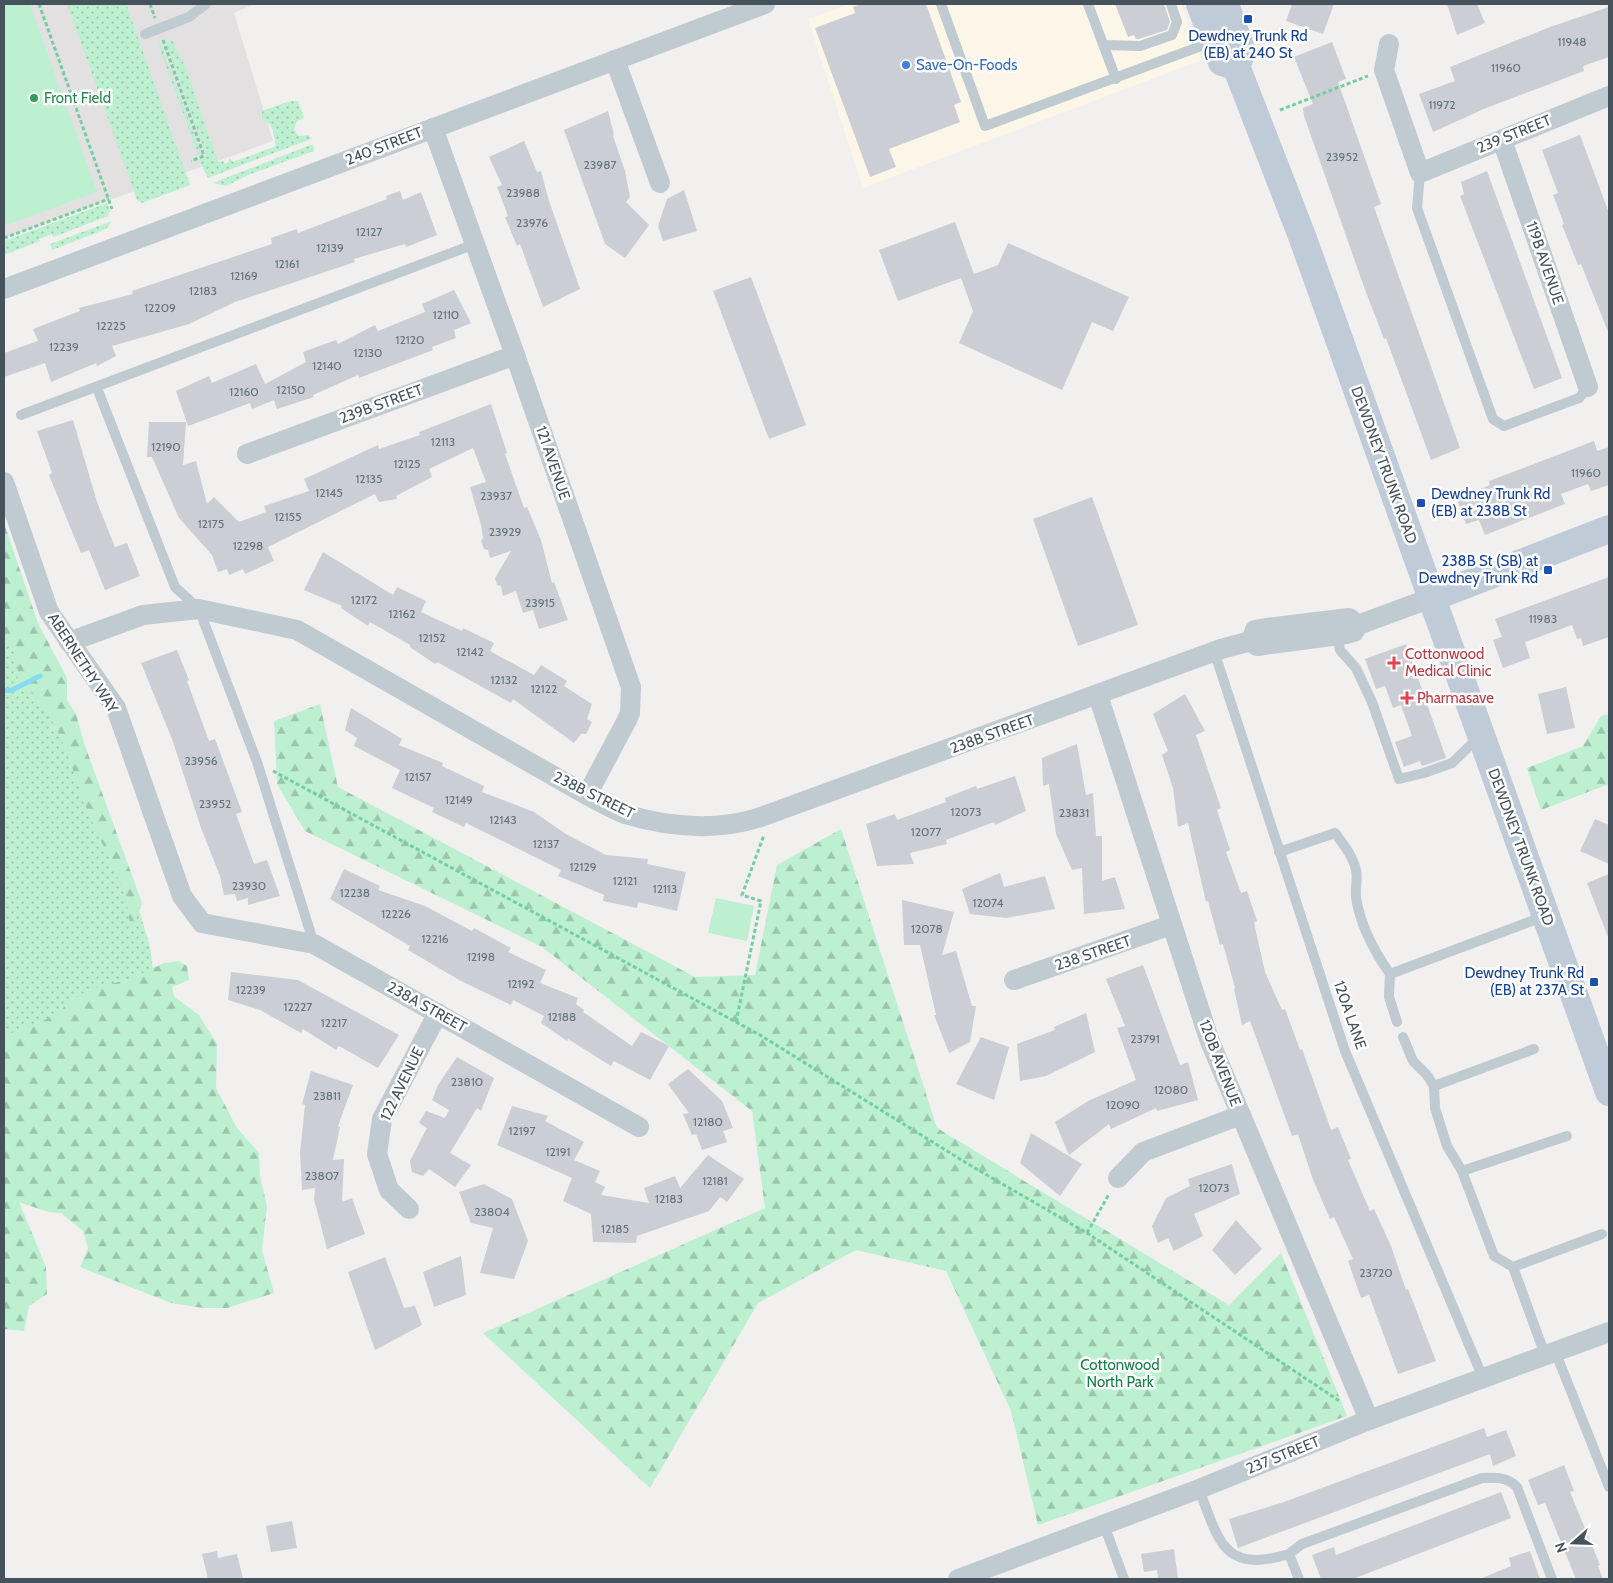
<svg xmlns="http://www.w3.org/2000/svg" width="1613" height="1583" viewBox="0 0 1613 1583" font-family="Cabin,sans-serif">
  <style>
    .commercial { fill: #fcf6e8 }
    .education { fill: #e3e0e1 }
    .grass { fill: url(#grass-dots) }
    .forest { fill: url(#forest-firs) }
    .green { fill: #bcf0d0 }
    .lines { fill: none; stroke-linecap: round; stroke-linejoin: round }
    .stream { stroke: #88daee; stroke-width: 5 }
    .building { fill: #cbced4 }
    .path { stroke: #73cfa1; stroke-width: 3; stroke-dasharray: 4 2.5; stroke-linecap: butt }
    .lane { stroke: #bfcad1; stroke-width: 10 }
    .street { stroke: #bfcad1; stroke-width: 20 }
    .secondary { stroke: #bfcbd6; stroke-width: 28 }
    .transit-dot { fill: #1a4fb4; stroke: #fff; stroke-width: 2 }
    .shop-dot { fill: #3f7fe0; stroke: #fff; stroke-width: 2 }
    .leisure-dot { fill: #2e9e5b; stroke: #fff; stroke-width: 2 }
    .health-dot { fill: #e0444e; stroke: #fff; stroke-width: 2 }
    .labels { text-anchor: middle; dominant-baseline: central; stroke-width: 5; stroke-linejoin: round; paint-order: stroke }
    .number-label { font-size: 12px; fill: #67727b }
    .transit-label { font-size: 15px; fill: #164399; stroke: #fff; text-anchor: end }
    .shop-label { font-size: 15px; fill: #366cbe; stroke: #fff; text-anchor: start }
    .leisure-label { font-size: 15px; fill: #27864d; stroke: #fff; text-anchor: start }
    .street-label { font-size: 15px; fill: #46535d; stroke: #fff }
    .health-label { font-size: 15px; fill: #be3a42; stroke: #fff; text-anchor: start }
    .park-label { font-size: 15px; fill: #158149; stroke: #fff }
  </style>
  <defs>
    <pattern id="grass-dots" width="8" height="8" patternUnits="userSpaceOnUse" patternTransform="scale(1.25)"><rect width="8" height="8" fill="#bcf0d0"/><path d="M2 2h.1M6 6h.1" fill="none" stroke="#9bc5ac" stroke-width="1.8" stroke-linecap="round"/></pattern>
    <pattern id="forest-firs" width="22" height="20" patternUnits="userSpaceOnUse" patternTransform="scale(1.25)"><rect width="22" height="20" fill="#bcf0d0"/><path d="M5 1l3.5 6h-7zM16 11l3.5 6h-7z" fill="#9bc5ac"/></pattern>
  </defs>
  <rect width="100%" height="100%" fill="#f2efef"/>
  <polygon class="commercial" points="850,4 1181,4 1202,60 863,188 808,19"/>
  <polygon class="education" points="4,4 255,4 234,13 273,141 4,238"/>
  <g class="grass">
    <polygon points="67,4 126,4 190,185 142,203 137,200"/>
    <polygon points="159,39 201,154 198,155 160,49"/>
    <path d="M172,40L185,66L218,162L223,161L226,164L230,158L233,162L276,146C273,135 275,124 262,119V111L290,101H298L304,118L297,121L294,130L299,136L309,135L311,139L208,178L199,160L207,156L165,41Z"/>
    <polygon points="313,144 314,151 248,175 226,186 213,183"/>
    <polygon points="107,203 110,211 108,216 53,237 52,234 39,239 40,241 4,255 4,241"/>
    <polygon points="112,221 106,229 52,250 50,244"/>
    <polygon points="4,541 128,873 150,947 156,992 4,1051"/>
  </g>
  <g class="forest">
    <path d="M4,523L38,623L67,678V700L76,714L84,743L142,903L130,935C133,893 101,846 86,807C71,766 61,724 31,691H23L16,682C22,670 14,644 4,635Z"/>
    <polygon points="320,704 338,787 695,977 755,975 777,865 841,829 937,1128 1229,1305 1281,1253 1347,1416 1038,1525 1011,1411 946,1271 856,1250 758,1303 650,1488 483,1333 765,1208 752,1111 542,947 305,831 277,784 274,721"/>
    <polygon points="1609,714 1609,784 1541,810 1527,768 1583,746 1601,716"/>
    <polygon points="179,961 187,966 189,980 172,987 174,996 180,1001 199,1015 217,1044 216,1088 237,1128 259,1153 260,1176 267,1206 262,1250 274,1293 227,1308 203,1308 171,1303 80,1267 88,1248 83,1231 61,1213 48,1212 19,1202 46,1267 47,1294 29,1306 24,1331 4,1329 4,1036 47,1019 60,1011 70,1001 98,987 130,979 164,963"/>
  </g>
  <g class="green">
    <polygon points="4,4 30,4 97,192 4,226"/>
    <polygon points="716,898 754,906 747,941 708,933"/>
  </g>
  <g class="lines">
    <polyline class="stream" points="4,691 12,690 40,676"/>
  </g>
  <g class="building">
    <polygon points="861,4 926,4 961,102 954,105 960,122 889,149 896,167 870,177 815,28 855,13 853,7"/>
    <polygon points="1115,4 1164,4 1170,22 1167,30 1139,39 1136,39 1134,35 1128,37"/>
    <polygon points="1292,4 1334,4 1323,34 1286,21"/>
    <polygon points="1447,4 1477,4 1485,23 1457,35"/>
    <polygon points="1609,7 1609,57 1583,66 1584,71 1486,108 1433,132 1419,94 1455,81 1450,67 1550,27"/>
    <polygon points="1332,42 1346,79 1338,82 1381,204 1374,207 1460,448 1431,460 1386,338 1384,339 1364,287 1304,116 1303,108 1313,104 1294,57"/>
    <polygon points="608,111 614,135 613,136 625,171 630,197 626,202 649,225 625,258 605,244 564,130"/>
    <polygon points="1580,135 1609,213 1609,334 1581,264 1578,265 1562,225 1564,224 1553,195 1558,193 1542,150"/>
    <polygon points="524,141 537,172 541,171 549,201 580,289 543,307 520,244 517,246 505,217 508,216 497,187 502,185 489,157"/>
    <polygon points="1487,171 1562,378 1534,389 1460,196 1464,194 1461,182"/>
    <polygon points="684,190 697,231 663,241 658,226 667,199"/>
    <polygon points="400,191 403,200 421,192 437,235 406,247 405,244 354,259 355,262 235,302 189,324 112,346 116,356 97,366 96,363 51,382 45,363 4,377 4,353 38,341 33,329 80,311 79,308 133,294 132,291 272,244 271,238 297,229 298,233 387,199 386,196"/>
    <polygon points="955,222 974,274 998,265 1008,243 1129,297 1113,331 1092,322 1062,390 959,343 973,311 961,278 898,301 879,250"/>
    <polygon points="751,277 806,425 769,439 713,291"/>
    <polygon points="454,290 471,323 454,330 456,338 432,347 433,350 359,378 358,375 313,395 314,397 277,409 274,400 252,409 250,403 188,426 176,391 209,376 212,383 256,364 265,384 306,362 303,352 336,340 338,344 375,325 378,331 425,312 422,304"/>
    <polygon points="491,404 507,453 505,454 524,508 527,507 541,540 552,583 554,582 568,620 539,629 533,610 523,613 516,591 503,596 501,586 497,585 495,578 511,551 490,558 488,550 484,549 481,541 483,538 481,525 470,487 486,482 473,448 429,469 432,477 396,496 397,499 379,502 375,494 268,547 274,561 245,574 243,569 229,575 227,569 218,572 212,555 179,518 152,457 147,457 149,422 186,422 183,465 196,461 207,504 214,497 239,522 266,512 264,506 309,491 304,479 378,445 379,449 420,435 419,432"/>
    <polygon points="73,420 97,502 115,547 127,543 140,576 105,590 89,550 81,553 66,517 49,475 52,473 37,431"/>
    <polygon points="1594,441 1597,451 1609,447 1609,485 1591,491 1588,484 1561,494 1565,504 1485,535 1479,520 1466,524 1457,499 1490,485 1489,481"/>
    <polygon points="1092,497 1138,625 1078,646 1033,519"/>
    <polygon points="323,552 393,595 397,587 426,601 421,612 462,631 463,628 494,643 490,651 534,675 541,665 567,681 564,686 592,704 587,719 592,722 586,734 581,734 574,743 513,699 511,703 437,662 435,664 410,647 410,645 370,622 368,626 341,608 342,606 304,590"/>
    <polygon points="1609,577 1609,637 1583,646 1581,638 1577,639 1572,625 1525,642 1530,658 1503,668 1493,640 1502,637 1495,619"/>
    <polygon points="1406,644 1446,758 1422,766 1420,761 1404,767 1395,742 1412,736 1401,705 1393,708 1385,686 1376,689 1365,659"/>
    <polygon points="177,650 189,680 187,681 209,741 215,739 242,812 236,814 254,864 267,860 280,896 248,905 248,898 237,901 235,894 224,895 220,876 201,828 172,739 141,663"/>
    <polygon points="1566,687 1575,728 1547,734 1538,694"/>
    <polygon points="1185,694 1205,731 1196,735 1221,808 1217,810 1230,850 1226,852 1241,893 1247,891 1257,921 1254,923 1265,972 1282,1010 1285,1009 1300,1050 1302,1049 1331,1130 1338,1127 1351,1159 1348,1160 1370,1211 1374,1209 1391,1246 1406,1290 1408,1289 1436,1361 1398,1374 1369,1295 1361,1298 1348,1261 1353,1259 1334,1217 1330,1219 1312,1177 1298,1134 1292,1136 1250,1021 1242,1025 1234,989 1235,988 1223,944 1220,945 1208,901 1206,902 1188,823 1178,827 1173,788 1162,755 1168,751 1153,714"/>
    <polygon points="351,708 402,739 399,745 443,763 442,766 484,786 482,792 534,812 566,834 606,855 648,859 647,864 686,872 677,911 638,902 637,908 603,901 604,895 558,876 561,870 466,823 464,827 432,812 434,808 392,788 400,770 354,746 357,738 345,730"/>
    <polygon points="1077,744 1086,795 1093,793 1096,836 1102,836 1102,881 1115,877 1125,909 1084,914 1082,868 1072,870 1056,834 1049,784 1043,786 1042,758"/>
    <polygon points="1015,776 1026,811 995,825 994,822 946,840 947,844 910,853 914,864 877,866 866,824 895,814 897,820 946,802 945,798 976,786 977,789"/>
    <polygon points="1595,819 1609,825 1609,864 1580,851"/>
    <polygon points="344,869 380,886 378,890 425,906 472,931 474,928 511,948 508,952 546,970 540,983 578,998 576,1004 584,1010 583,1012 632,1046 641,1032 669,1046 650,1080 614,1061 611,1066 568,1039 567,1041 541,1023 544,1016 513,1000 511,1005 461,981 408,950 410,946 330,899"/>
    <polygon points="1000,873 1004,887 1045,876 1055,909 1006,918 970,914 962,889"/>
    <polygon points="1609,874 1609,937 1608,937 1587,883"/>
    <polygon points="902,900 954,912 942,955 956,951 972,1006 976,1006 970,1042 949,1053 934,1015 936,1015 920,945 904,945"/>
    <polygon points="1143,965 1180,1065 1188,1062 1198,1100 1157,1111 1156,1108 1111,1129 1109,1124 1069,1155 1055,1122 1090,1100 1136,1080 1117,1028 1125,1026 1106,979"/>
    <polygon points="231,972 298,980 399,1035 378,1068 339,1046 336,1050 303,1029 301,1033 260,1010 228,1000"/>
    <polygon points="1086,1013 1095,1052 1046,1076 1020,1081 1017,1044 1055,1030 1054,1027"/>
    <polygon points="981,1037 1009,1047 994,1100 956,1084"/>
    <polygon points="457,1057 494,1078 481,1111 477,1108 450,1153 471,1165 455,1187 429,1169 423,1176 412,1172 410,1161 427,1128 419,1123 426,1111 445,1118 449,1110 432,1100 438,1085"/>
    <polygon points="688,1069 722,1101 733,1128 723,1131 727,1142 702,1150 696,1134 692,1135 683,1114 689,1113 668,1084"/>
    <polygon points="311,1071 353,1085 338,1126 340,1127 333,1160 344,1159 342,1202 352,1198 365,1234 327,1249 314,1199 315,1188 302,1190 300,1153 305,1105 302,1104"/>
    <polygon points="512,1106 548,1116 545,1121 584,1142 574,1160 600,1171 595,1182 605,1187 601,1195 649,1203 644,1188 675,1176 680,1188 708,1155 744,1179 727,1202 720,1197 709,1211 637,1236 636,1243 593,1242 591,1214 563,1201 572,1178 497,1145"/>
    <polygon points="1031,1133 1082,1164 1060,1196 1020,1163"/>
    <polygon points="1232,1164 1240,1194 1194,1214 1203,1236 1174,1251 1168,1238 1158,1243 1152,1226 1166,1198 1190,1186 1188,1179"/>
    <polygon points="484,1184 512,1199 528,1241 514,1279 480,1273 493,1228 471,1223 459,1192"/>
    <polygon points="1236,1220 1262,1249 1235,1275 1212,1250"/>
    <polygon points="461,1256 466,1295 434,1307 423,1272"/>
    <polygon points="385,1257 404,1308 415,1306 422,1325 375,1350 348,1272"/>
    <polygon points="1484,1428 1487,1437 1506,1430 1516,1456 1493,1466 1490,1454 1238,1548 1229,1519 1284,1502"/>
    <polygon points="1564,1465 1574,1491 1570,1492 1600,1565 1598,1566 1603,1579 1576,1579 1545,1503 1538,1505 1528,1480"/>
    <polygon points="1501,1492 1511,1518 1353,1579 1321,1579 1312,1555 1334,1547 1336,1555"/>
    <polygon points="292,1521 297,1548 271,1552 266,1526"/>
    <polygon points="1174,1549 1178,1579 1158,1579 1157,1570 1144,1572 1141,1554"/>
    <polygon points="217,1551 218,1558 237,1554 243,1579 208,1579 202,1554"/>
    <polygon points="1530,1551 1540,1579 1480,1579 1511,1566 1509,1558"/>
  </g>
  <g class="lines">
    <g class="path">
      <polyline points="39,4 112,209"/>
      <polyline points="150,4 155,18"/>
      <polyline points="163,40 204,156 191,161"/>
      <polyline points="1280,110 1368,76"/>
      <polyline points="4,238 109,199"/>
      <polyline points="273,771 760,1035 968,1164 1087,1233 1341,1402"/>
      <polyline points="736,1022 761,901 742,895 764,835"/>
      <polyline points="1087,1233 1109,1194"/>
    </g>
    <g class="lane">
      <polyline points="941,4 985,126 1212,42"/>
      <polyline points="1088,4 1116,79"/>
      <polyline points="145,34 189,17 206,4"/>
      <polyline points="1104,45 1140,46 1172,35 1177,22 1171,4"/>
      <polyline points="1420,173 1417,208 1493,419 1504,426 1579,398 1588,387"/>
      <polyline points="97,388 175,587 199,609 257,762 314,944"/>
      <polyline points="21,415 475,244"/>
      <polyline points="1337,636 1340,650 1356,668 1372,702 1399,779 1424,773 1452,763 1480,736"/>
      <polyline points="1214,651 1345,1051 1483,1378"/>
      <path d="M1279,852L1335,833C1343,844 1353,856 1356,870C1358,878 1355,888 1356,897C1360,925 1374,951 1390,974L1545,916"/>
      <polyline points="1390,974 1389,997 1397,1022"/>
      <polyline points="1403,1037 1413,1061 1427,1075 1434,1086 1435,1108 1447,1146 1462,1171 1494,1256 1513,1267 1545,1355"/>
      <polyline points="1434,1086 1534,1049"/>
      <polyline points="1462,1171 1567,1136"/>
      <polyline points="1513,1267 1602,1234"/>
      <polyline points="1555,1351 1609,1487"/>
      <path d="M1199,1489C1219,1541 1223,1574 1289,1554L1299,1579"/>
      <polyline points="1104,1525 1124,1579"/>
      <path d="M1289,1554L1302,1544L1482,1478C1496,1477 1507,1477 1517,1487L1552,1579"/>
    </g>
    <g class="street">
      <polyline points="1389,44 1384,70 1420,173 1609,96"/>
      <polyline points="615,60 660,183"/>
      <polyline points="433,128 515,355 631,687 630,713 627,720 587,795"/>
      <polyline points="1502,140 1588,387"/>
      <polyline points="4,289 765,4"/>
      <polyline points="247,454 515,355"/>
      <polyline points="4,482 49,612 116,708 182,896 202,923 314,944 639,1127"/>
      <polyline points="1251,641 1257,646 1347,634 1354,632 1358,625 1431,598"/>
      <polyline points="1251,641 1255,630 1266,628 1349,618 1358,625"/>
      <path d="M69,642L143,615L199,609L297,630L587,795C599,801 612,809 625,814C668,827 715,831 758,818L1221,649L1251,641"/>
      <polyline points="1098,695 1209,1039 1369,1420"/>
      <polyline points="1014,980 1171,925"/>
      <polyline points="1118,1178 1143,1152 1241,1115"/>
      <polyline points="409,1209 389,1190 377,1154 382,1119 438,1013"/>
      <polyline points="958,1579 1199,1489 1369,1420 1609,1332"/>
    </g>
    <g class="secondary">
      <polyline points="1200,4 1222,62 1236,66"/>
      <polyline points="1225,4 1242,52 1236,66 1302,236 1609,1092"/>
      <polyline points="1431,598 1609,529"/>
    </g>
  </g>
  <g class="transit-dot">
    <rect x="1243" y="14" width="10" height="10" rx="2.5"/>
    <rect x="1416" y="498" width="10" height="10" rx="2.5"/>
    <rect x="1543" y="565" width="10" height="10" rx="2.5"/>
    <rect x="1589" y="977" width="10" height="10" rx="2.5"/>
  </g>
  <circle class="shop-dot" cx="906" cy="65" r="5"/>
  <circle class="leisure-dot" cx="34" cy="98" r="5"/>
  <g class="health-dot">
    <path d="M1391.5 655.5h5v5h5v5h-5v5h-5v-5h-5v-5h5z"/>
    <path d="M1404.5 690.5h5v5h5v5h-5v5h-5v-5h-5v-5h5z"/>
  </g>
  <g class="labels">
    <g class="number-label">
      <text x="1572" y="41">11948</text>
      <text x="1506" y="67">11960</text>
      <text x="1442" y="104">11972</text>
      <text x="1342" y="156">23952</text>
      <text x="600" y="164">23987</text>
      <text x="523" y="192">23988</text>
      <text x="532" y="222">23976</text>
      <text x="369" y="231">12127</text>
      <text x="330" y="247">12139</text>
      <text x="287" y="263">12161</text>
      <text x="244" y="275">12169</text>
      <text x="203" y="290">12183</text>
      <text x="160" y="307">12209</text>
      <text x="446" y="314">12110</text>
      <text x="111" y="325">12225</text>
      <text x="410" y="339">12120</text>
      <text x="64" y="346">12239</text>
      <text x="368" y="352">12130</text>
      <text x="327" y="365">12140</text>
      <text x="291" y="389">12150</text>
      <text x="244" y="391">12160</text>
      <text x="443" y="441">12113</text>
      <text x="166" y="446">12190</text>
      <text x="407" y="463">12125</text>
      <text x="1586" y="472">11960</text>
      <text x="369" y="478">12135</text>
      <text x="329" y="492">12145</text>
      <text x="496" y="495">23937</text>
      <text x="288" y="516">12155</text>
      <text x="211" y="523">12175</text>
      <text x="505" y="531">23929</text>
      <text x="248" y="545">12298</text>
      <text x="364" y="599">12172</text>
      <text x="540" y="602">23915</text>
      <text x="402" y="613">12162</text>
      <text x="1543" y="618">11983</text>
      <text x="432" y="637">12152</text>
      <text x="470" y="651">12142</text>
      <text x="504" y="679">12132</text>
      <text x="544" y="688">12122</text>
      <text x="201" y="760">23956</text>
      <text x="418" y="776">12157</text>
      <text x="459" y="799">12149</text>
      <text x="215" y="803">23952</text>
      <text x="966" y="811">12073</text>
      <text x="1074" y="812">23831</text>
      <text x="503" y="819">12143</text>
      <text x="926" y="831">12077</text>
      <text x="546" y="843">12137</text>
      <text x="583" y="866">12129</text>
      <text x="625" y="880">12121</text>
      <text x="249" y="885">23930</text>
      <text x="665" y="888">12113</text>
      <text x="355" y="892">12238</text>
      <text x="988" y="902">12074</text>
      <text x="396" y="913">12226</text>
      <text x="927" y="928">12078</text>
      <text x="435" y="938">12216</text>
      <text x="481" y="956">12198</text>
      <text x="521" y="983">12192</text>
      <text x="251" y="989">12239</text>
      <text x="298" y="1006">12227</text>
      <text x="562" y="1016">12188</text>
      <text x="334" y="1022">12217</text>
      <text x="1145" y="1038">23791</text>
      <text x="467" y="1081">23810</text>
      <text x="1171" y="1089">12080</text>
      <text x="327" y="1095">23811</text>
      <text x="1123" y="1104">12090</text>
      <text x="708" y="1121">12180</text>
      <text x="522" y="1130">12197</text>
      <text x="558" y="1151">12191</text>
      <text x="322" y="1175">23807</text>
      <text x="715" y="1180">12181</text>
      <text x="1214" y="1187">12073</text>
      <text x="669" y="1198">12183</text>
      <text x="492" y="1211">23804</text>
      <text x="615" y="1228">12185</text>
      <text x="1376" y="1272">23720</text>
    </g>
    <g class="transit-label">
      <text x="1248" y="36" text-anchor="middle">Dewdney Trunk Rd<tspan x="1248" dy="17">(EB) at 240 St</tspan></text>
      <text x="1431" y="494" text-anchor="start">Dewdney Trunk Rd<tspan x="1431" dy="17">(EB) at 238B St</tspan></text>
      <text x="1538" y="561">238B St (SB) at<tspan x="1538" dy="17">Dewdney Trunk Rd</tspan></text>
      <text x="1584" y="973">Dewdney Trunk Rd<tspan x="1584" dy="17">(EB) at 237A St</tspan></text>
    </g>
    <g class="shop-label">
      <text x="916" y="65">Save-On-Foods</text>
    </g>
    <g class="leisure-label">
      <text x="44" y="98">Front Field</text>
    </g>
    <g class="street-label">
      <text transform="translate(1514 134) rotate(-22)">239 STREET</text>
      <text transform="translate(384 146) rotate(-21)">240 STREET</text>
      <text transform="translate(1545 263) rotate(71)">119B AVENUE</text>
      <text transform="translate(381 404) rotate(-20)">239B STREET</text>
      <text transform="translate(553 463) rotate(71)">121 AVENUE</text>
      <text transform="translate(1384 465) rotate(70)">DEWDNEY TRUNK ROAD</text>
      <text transform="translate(83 663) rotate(57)">ABERNETHY WAY</text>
      <text transform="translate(992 734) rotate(-20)">238B STREET</text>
      <text transform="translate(594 795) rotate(26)">238B STREET</text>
      <text transform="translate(1521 847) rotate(70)">DEWDNEY TRUNK ROAD</text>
      <text transform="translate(1093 953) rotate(-19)">238 STREET</text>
      <text transform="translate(427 1007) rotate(29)">238A STREET</text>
      <text transform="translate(1350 1015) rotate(71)">120A LANE</text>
      <text transform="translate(1220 1063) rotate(69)">120B AVENUE</text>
      <text transform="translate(402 1084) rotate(-64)">122 AVENUE</text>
      <text transform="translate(1283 1455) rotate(-22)">237 STREET</text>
    </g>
    <g class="health-label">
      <text x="1405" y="654">Cottonwood<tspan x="1405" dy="17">Medical Clinic</tspan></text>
      <text x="1417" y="698">Pharmasave</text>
    </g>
    <g class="park-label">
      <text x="1120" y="1365">Cottonwood<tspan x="1120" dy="17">North Park</tspan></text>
    </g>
  </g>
  <rect width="1613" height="1583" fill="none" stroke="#46535d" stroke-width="10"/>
  <g transform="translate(1573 1543) rotate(250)" stroke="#ffffff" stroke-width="4" paint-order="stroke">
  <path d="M0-4L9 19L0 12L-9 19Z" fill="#46535d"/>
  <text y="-8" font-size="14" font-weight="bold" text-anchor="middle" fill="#46535d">N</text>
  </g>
</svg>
